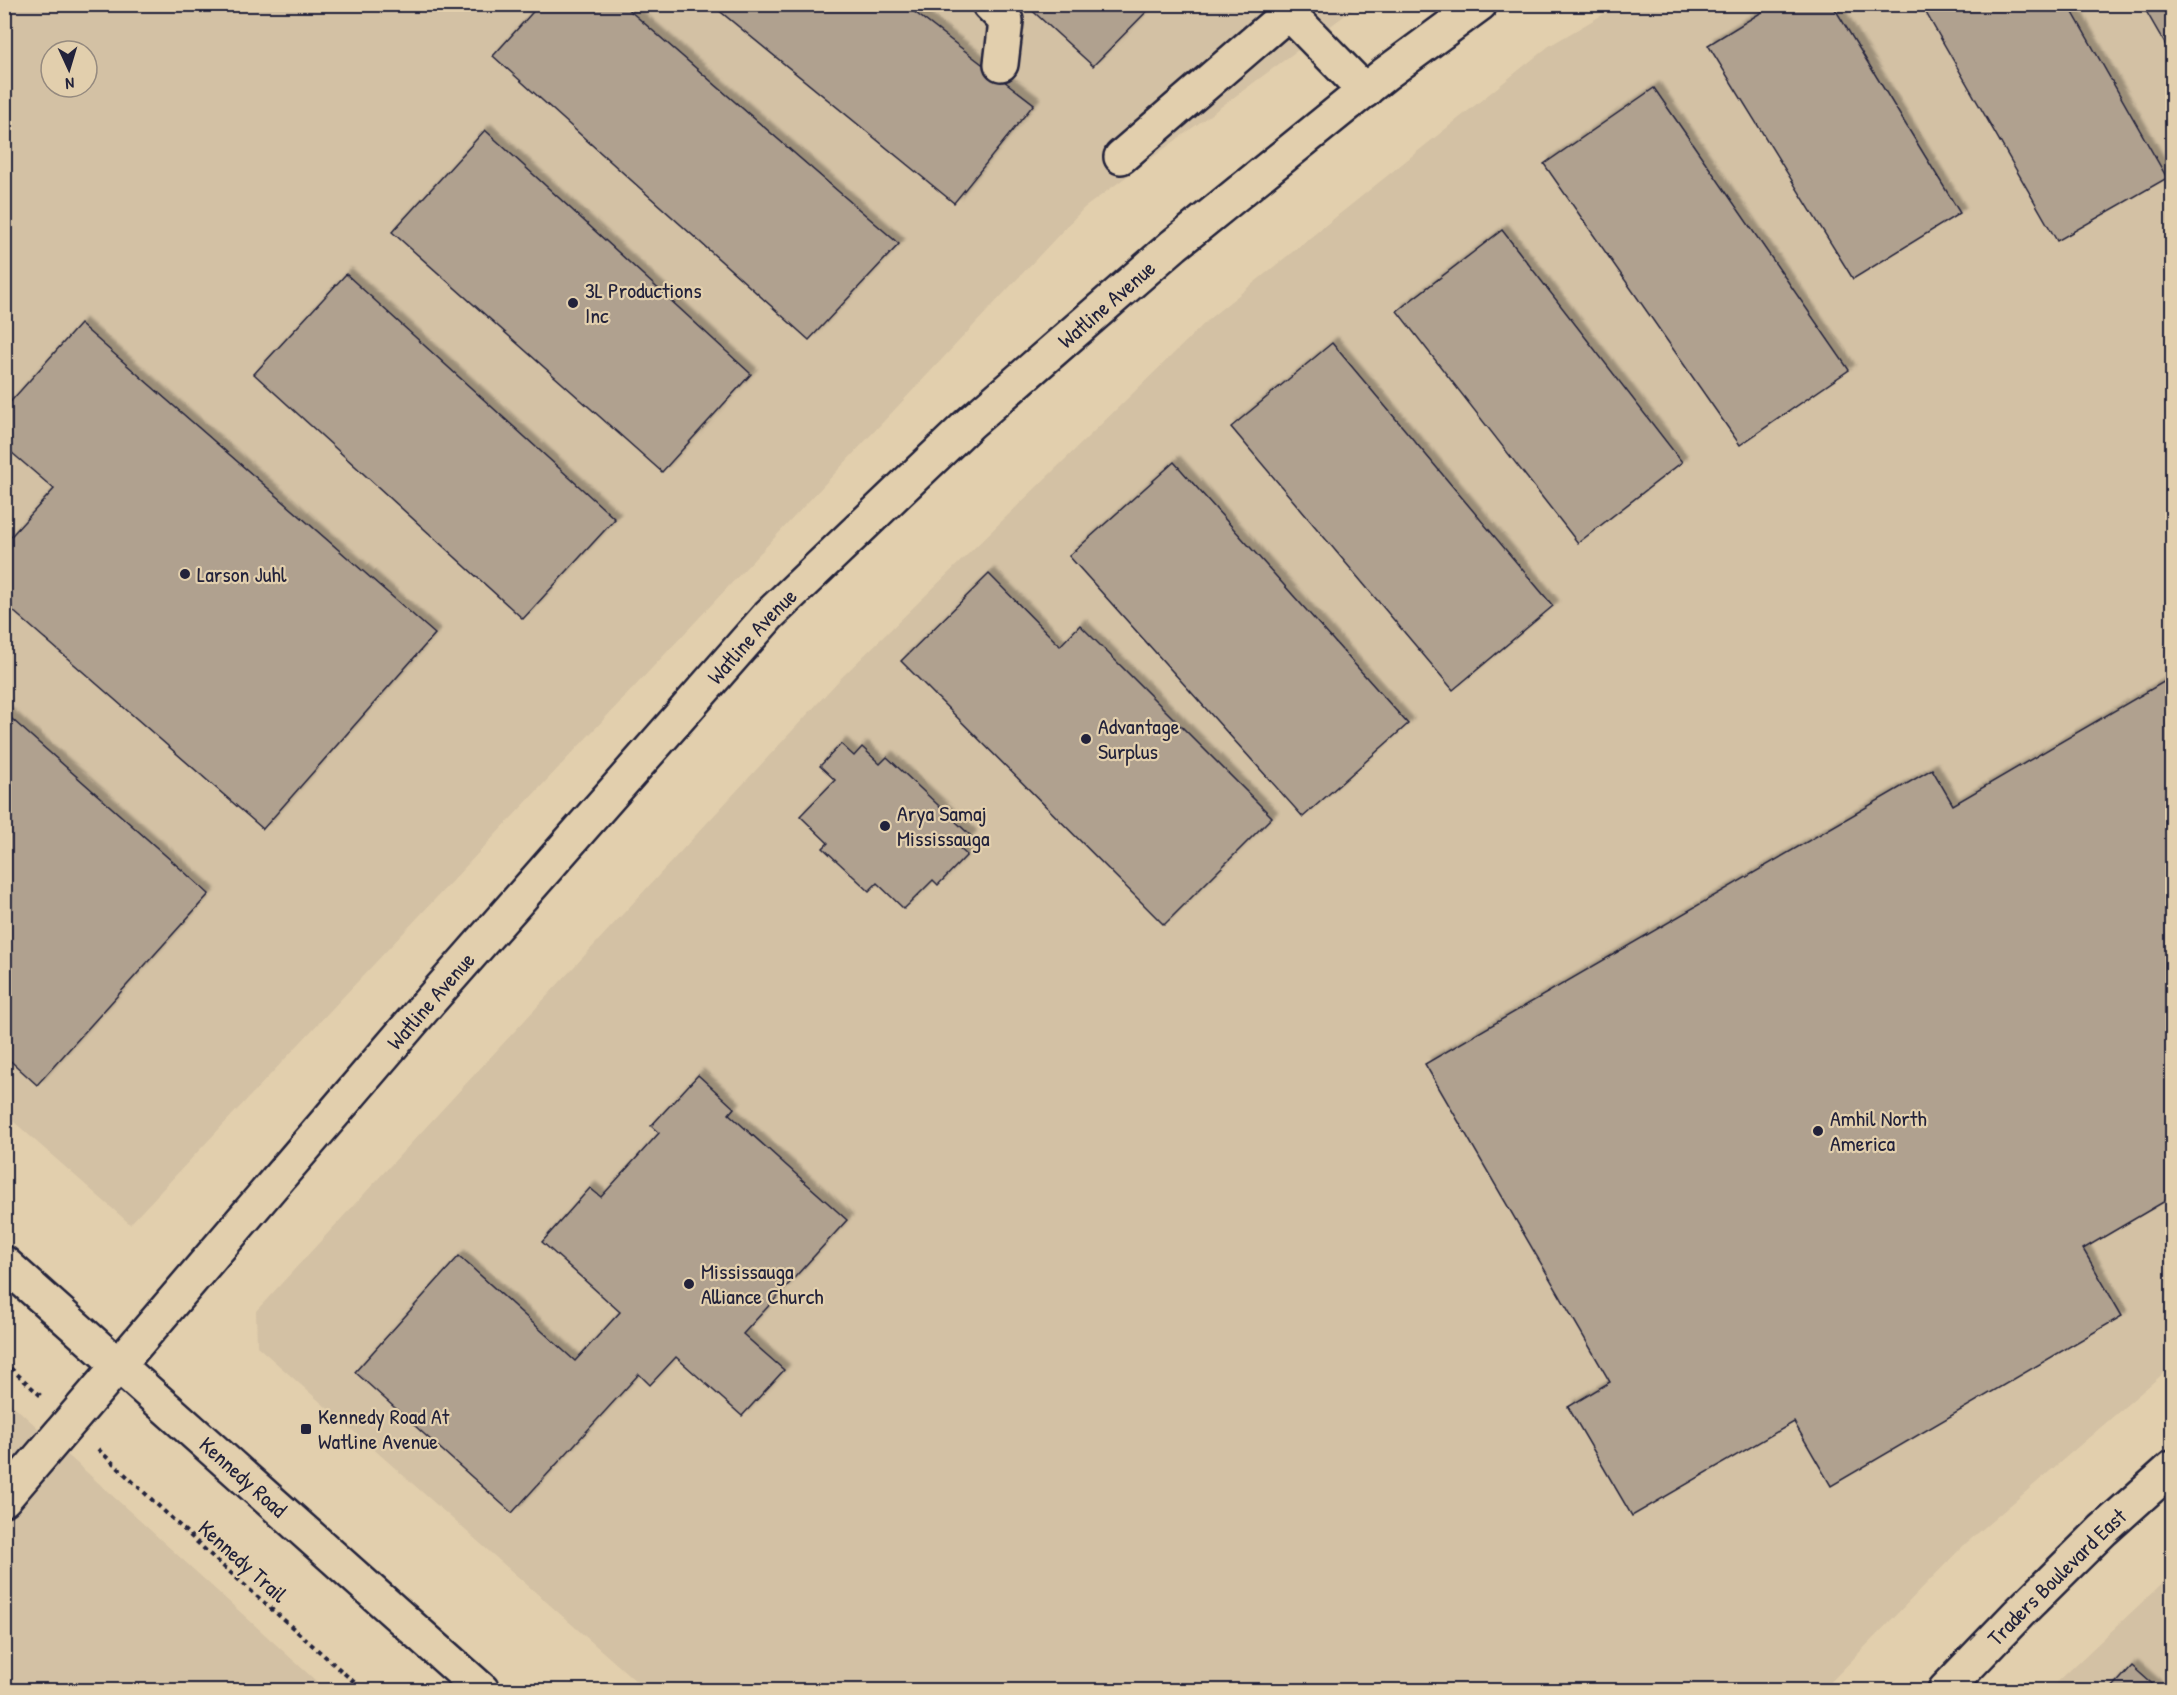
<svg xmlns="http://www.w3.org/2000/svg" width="2177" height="1695" viewBox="0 0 2177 1695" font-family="'Patrick Hand',sans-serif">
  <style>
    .built { fill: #d3c1a4; fill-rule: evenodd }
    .building { fill: #b0a18f; stroke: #22223b; stroke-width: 1.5; filter: url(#shadow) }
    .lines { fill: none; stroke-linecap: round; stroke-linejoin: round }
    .minor-casing { stroke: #22223b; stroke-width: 38 }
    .major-casing { stroke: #22223b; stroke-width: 38 }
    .path { stroke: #22223b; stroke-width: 4; stroke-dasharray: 4.5 4.5; stroke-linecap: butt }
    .minor { stroke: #e2cfad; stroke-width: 33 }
    .major { stroke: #e2cfad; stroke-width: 33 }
    .poi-dot { fill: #22223b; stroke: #e2cfad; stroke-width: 2 }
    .labels { text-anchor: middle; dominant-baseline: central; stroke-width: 4.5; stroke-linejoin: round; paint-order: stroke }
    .poi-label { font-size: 22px; fill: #22223b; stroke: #e2cfad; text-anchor: start }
    .street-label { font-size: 22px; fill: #22223b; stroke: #e2cfad }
  </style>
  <defs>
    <filter id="shadow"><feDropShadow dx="5.5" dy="-5.5" stdDeviation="1.5" flood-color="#0004"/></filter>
  </defs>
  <rect width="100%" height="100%" fill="#e2cfad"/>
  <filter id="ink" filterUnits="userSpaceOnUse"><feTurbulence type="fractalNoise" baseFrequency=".0167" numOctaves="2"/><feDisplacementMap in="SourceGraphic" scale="12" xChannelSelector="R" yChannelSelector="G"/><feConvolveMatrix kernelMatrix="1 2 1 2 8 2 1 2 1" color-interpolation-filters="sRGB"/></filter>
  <g filter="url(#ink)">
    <g class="built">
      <path d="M5,5H1359L1084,208L130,1224L5,1114ZM51,51H87V87H51Z"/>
      <polygon points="1619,5 2172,5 2172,1366 1964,1545 1823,1690 646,1690 257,1346 256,1311 841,678 1210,318 1549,46"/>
      <polygon points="5,1398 326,1690 5,1690"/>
      <polygon points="2172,1574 2172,1690 2049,1690"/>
    </g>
    <g class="building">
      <polygon points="540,4 622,4 899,244 809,340 493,56"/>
      <polygon points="711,4 904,4 1034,104 954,203"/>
      <polygon points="1025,4 1154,4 1093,66"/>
      <polygon points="1775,4 1832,4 1960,213 1853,279 1708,45"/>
      <polygon points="1921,4 2068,4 2167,178 2057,241"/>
      <polygon points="2142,4 2172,4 2172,56"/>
      <polygon points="1654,88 1849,370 1740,445 1544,164"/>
      <polygon points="485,130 751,374 662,472 392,232"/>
      <polygon points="1502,230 1682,462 1578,543 1397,311"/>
      <polygon points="346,274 615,519 523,619 254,374"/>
      <polygon points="80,324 435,634 263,829 4,603 4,544 54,489 4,446 4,409"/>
      <polygon points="1332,343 1553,606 1453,690 1231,427"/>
      <polygon points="1174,462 1408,724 1303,817 1069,556"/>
      <polygon points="989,574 1060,646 1080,625 1272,817 1164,925 901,661"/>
      <polygon points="2172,677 2172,1197 2083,1249 2122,1316 1831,1486 1794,1422 1632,1516 1568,1407 1610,1382 1425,1064 1932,769 1953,805"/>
      <polygon points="4,712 209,894 37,1085 4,1055"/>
      <polygon points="841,744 854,756 862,747 880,764 887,757 971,836 959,848 967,855 938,885 933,880 904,909 877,883 869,891 823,848 828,843 800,816 835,780 820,766"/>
      <polygon points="698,1075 734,1108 729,1114 847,1220 743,1334 784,1370 742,1416 676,1357 650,1385 639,1374 512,1513 355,1372 459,1256 575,1361 620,1312 542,1242 590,1188 601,1197 659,1133 651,1126"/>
      <polygon points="2132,1666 2159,1690 2110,1690"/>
    </g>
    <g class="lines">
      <g class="minor-casing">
        <g id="minor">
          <polyline points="989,4 1006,21 1001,64"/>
          <polyline points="1280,4 1365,91"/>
          <polyline points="1121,157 1288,13"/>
          <path id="s1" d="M4,1499L429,1002L769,615L970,423L1174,245L1385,74L1480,4"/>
          <path id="s2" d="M1945,1690L2019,1613L2103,1530L2172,1468"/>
        </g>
      </g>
      <g class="major-casing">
        <g id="major">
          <path id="s3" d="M4,1263L482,1690"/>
        </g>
      </g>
      <g class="path">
        <polyline points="4,1362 42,1397"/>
        <polyline points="98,1449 215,1559 363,1690"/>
      </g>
      <use href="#minor" class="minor"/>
      <use href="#major" class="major"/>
    </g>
  </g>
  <g class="poi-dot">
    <circle cx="573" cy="303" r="6"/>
    <circle cx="185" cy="574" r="6"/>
    <circle cx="1086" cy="739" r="6"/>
    <circle cx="885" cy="826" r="6"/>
    <circle cx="1818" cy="1131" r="6"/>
    <circle cx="689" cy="1284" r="6"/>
    <rect x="300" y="1423" width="12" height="12" rx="3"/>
  </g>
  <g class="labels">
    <g class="poi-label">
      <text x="585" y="290">3L Productions<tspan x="585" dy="25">Inc</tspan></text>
      <text x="197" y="574">Larson Juhl</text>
      <text x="1098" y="726">Advantage<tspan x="1098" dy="25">Surplus</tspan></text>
      <text x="897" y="813">Arya Samaj<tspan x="897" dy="25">Mississauga</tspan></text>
      <text x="1830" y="1118">Amhil North<tspan x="1830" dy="25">America</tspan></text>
      <text x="701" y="1271">Mississauga<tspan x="701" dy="25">Alliance Church</tspan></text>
      <text x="318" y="1416">Kennedy Road At<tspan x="318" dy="25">Watline Avenue</tspan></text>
    </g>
    <g class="street-label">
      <text stroke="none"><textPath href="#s1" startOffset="1628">Watline Avenue</textPath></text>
      <text stroke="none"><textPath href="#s1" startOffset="1142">Watline Avenue</textPath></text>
      <text stroke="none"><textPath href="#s1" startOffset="656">Watline Avenue</textPath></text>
      <text stroke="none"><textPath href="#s3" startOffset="321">Kennedy Road</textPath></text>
      <text transform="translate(243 1561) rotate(42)">Kennedy Trail</text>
      <text stroke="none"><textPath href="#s2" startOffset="159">Traders Boulevard East</textPath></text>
    </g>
  </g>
  <rect width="2177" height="1695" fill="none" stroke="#e2cfad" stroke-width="24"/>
  <rect x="12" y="12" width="2153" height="1671" fill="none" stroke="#22223b" stroke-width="2" filter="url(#ink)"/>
  <g transform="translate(69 69) rotate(176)"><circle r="28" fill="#e2cfad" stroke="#958a7f" stroke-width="1.5"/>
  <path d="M0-4.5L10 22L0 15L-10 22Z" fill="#22223b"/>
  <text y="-9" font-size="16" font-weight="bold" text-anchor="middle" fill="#22223b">N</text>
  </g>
</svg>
